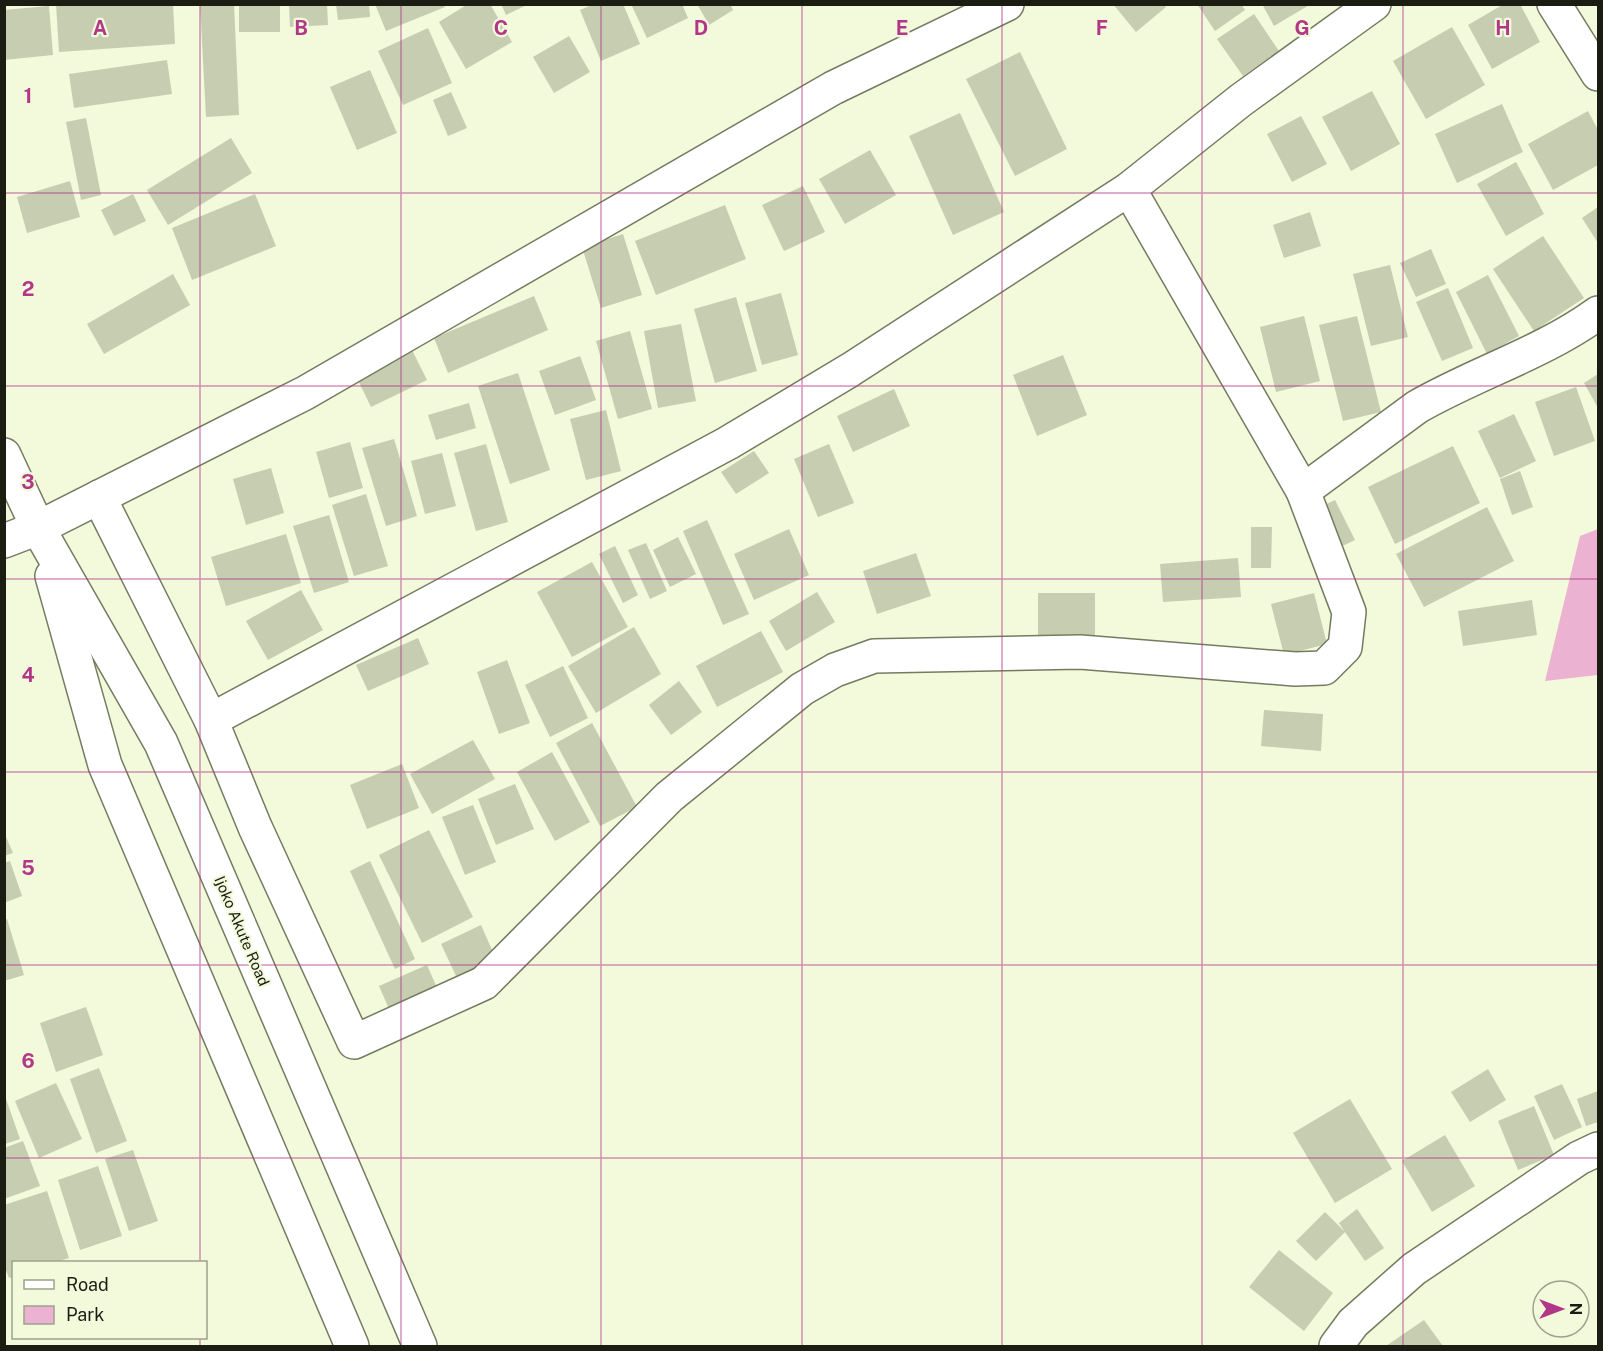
<svg xmlns="http://www.w3.org/2000/svg" width="1603" height="1351" viewBox="0 0 1603 1351" font-family="'Public Sans',sans-serif">
  <style>
    .green { fill: #ebb2d2 }
    .building { fill: #c6cdb0 }
    .lines { fill: none; stroke-linecap: round; stroke-linejoin: round }
    .minor-casing { stroke: #757b60; stroke-width: 36 }
    .major-casing { stroke: #757b60; stroke-width: 36 }
    .minor { stroke: #fff; stroke-width: 33 }
    .major { stroke: #fff; stroke-width: 33 }
    .grid { fill: none; stroke: #b33788; stroke-width: 1.5; stroke-opacity: 0.55 }
    .labels { text-anchor: middle; dominant-baseline: central; stroke-width: 4.5; stroke-linejoin: round; paint-order: stroke }
    .street-label { font-size: 15px; fill: #1b1d13; stroke: #f2fadb }
    .grid-label { font-size: 20px; text-anchor: middle; font-weight: bold; fill: #b33788; stroke: #f2fadb; stroke-width: 4.5; stroke-linejoin: round; paint-order: stroke }
  </style>
  <rect width="100%" height="100%" fill="#f2fadb"/>
  <polygon class="green" points="1598,529 1598,675 1545,681 1580,536"/>
  <g class="building">
    <polygon points="56,4 173,4 175,44 59,52"/>
    <polygon points="200,4 234,4 239,115 206,117"/>
    <rect x="239" y="4" width="41" height="28"/>
    <polygon points="289,4 327,4 328,25 290,27"/>
    <polygon points="336,4 369,4 370,17 338,20"/>
    <polygon points="375,4 444,4 445,7 386,31"/>
    <polygon points="468,4 490,4 512,42 466,69 439,22"/>
    <polygon points="501,4 529,4 506,15"/>
    <polygon points="594,4 623,4 640,44 601,61 580,10"/>
    <polygon points="631,4 682,4 688,18 647,38"/>
    <polygon points="697,4 730,4 733,10 709,25"/>
    <polygon points="1113,4 1164,4 1166,7 1136,32"/>
    <polygon points="1197,4 1241,4 1245,10 1215,31"/>
    <polygon points="1262,4 1311,4 1274,26"/>
    <polygon points="1504,4 1520,4 1540,42 1492,69 1468,25"/>
    <polygon points="49,6 53,55 4,60 4,10"/>
    <polygon points="1254,14 1279,51 1243,76 1217,39"/>
    <polygon points="1452,27 1485,85 1426,119 1393,61"/>
    <polygon points="428,28 452,83 403,105 378,51"/>
    <polygon points="569,36 590,72 554,93 533,57"/>
    <polygon points="1020,52 1067,149 1015,176 966,79"/>
    <polygon points="167,60 172,94 74,108 69,74"/>
    <polygon points="370,70 397,133 357,150 330,87"/>
    <polygon points="1372,91 1400,144 1351,171 1322,117"/>
    <polygon points="451,92 467,128 448,136 433,100"/>
    <polygon points="1502,104 1523,152 1457,183 1435,134"/>
    <polygon points="1588,111 1598,130 1598,165 1553,190 1528,144"/>
    <polygon points="960,113 1004,212 953,235 909,136"/>
    <polygon points="1301,116 1327,164 1292,182 1267,134"/>
    <polygon points="86,118 101,195 81,200 66,122"/>
    <polygon points="231,138 252,173 168,225 147,190"/>
    <polygon points="870,150 896,195 845,224 819,179"/>
    <polygon points="1516,162 1544,214 1506,236 1477,184"/>
    <polygon points="70,181 80,217 27,233 17,197"/>
    <polygon points="803,186 825,232 784,251 762,205"/>
    <polygon points="133,194 146,221 114,236 101,210"/>
    <polygon points="255,194 276,246 192,280 172,228"/>
    <polygon points="725,205 746,259 656,295 635,241"/>
    <polygon points="1598,207 1598,243 1582,218"/>
    <polygon points="1310,212 1321,246 1284,258 1273,225"/>
    <polygon points="623,234 642,295 601,308 582,247"/>
    <polygon points="1543,236 1584,298 1534,331 1493,269"/>
    <polygon points="1431,249 1446,284 1416,297 1400,263"/>
    <polygon points="1390,265 1408,337 1371,346 1353,274"/>
    <polygon points="173,274 190,305 104,354 87,324"/>
    <polygon points="1488,275 1519,336 1487,354 1456,292"/>
    <polygon points="1448,288 1473,348 1442,361 1416,302"/>
    <polygon points="781,293 798,355 762,365 745,303"/>
    <polygon points="534,296 548,330 448,373 434,338"/>
    <polygon points="736,297 757,371 715,383 694,309"/>
    <polygon points="1304,316 1320,381 1276,392 1260,327"/>
    <polygon points="1357,316 1381,412 1343,421 1319,325"/>
    <polygon points="681,324 696,401 658,408 644,331"/>
    <polygon points="630,331 652,409 618,419 596,341"/>
    <polygon points="410,346 427,380 371,407 355,374"/>
    <polygon points="1063,355 1087,415 1037,436 1013,375"/>
    <polygon points="580,356 596,400 555,415 539,371"/>
    <polygon points="518,373 550,470 510,484 478,386"/>
    <polygon points="1598,374 1598,408 1584,383"/>
    <polygon points="1576,387 1595,441 1554,456 1535,402"/>
    <polygon points="894,389 910,426 853,452 837,416"/>
    <polygon points="469,403 476,428 436,440 428,415"/>
    <polygon points="606,410 621,471 586,480 570,419"/>
    <polygon points="1514,414 1536,461 1500,478 1478,431"/>
    <polygon points="394,439 417,516 386,526 362,448"/>
    <polygon points="350,442 363,488 329,498 316,452"/>
    <polygon points="486,444 508,522 476,531 454,453"/>
    <polygon points="829,444 854,503 818,517 794,459"/>
    <polygon points="1453,446 1480,503 1395,544 1368,487"/>
    <polygon points="754,451 769,473 736,494 721,472"/>
    <polygon points="442,453 456,506 425,514 411,461"/>
    <polygon points="271,468 284,513 246,525 233,479"/>
    <polygon points="1520,471 1533,507 1512,515 1500,479"/>
    <polygon points="366,494 388,566 354,576 332,505"/>
    <polygon points="1335,500 1355,540 1332,551 1312,511"/>
    <polygon points="1487,507 1514,561 1424,607 1396,554"/>
    <polygon points="329,515 349,582 314,593 293,526"/>
    <polygon points="707,520 749,614 723,625 683,531"/>
    <polygon points="1251,527 1272,527 1271,568 1251,568"/>
    <polygon points="789,529 809,575 754,600 734,554"/>
    <polygon points="286,534 301,583 226,606 211,557"/>
    <polygon points="678,537 696,574 670,587 653,550"/>
    <polygon points="646,543 667,591 650,599 628,550"/>
    <polygon points="615,546 638,595 623,603 599,554"/>
    <polygon points="916,553 931,596 877,614 863,571"/>
    <polygon points="1238,558 1241,597 1163,602 1160,564"/>
    <polygon points="592,562 628,627 572,657 537,592"/>
    <polygon points="301,590 323,630 268,660 246,621"/>
    <polygon points="817,592 835,622 786,651 769,621"/>
    <rect x="1038" y="593" width="57" height="50"/>
    <polygon points="1314,593 1327,644 1284,655 1271,604"/>
    <polygon points="1532,600 1537,635 1463,646 1458,611"/>
    <polygon points="634,627 661,674 596,713 568,666"/>
    <polygon points="761,631 783,672 717,707 696,666"/>
    <polygon points="418,638 429,664 368,691 356,665"/>
    <polygon points="507,660 530,723 499,734 477,672"/>
    <polygon points="563,666 588,718 550,737 525,685"/>
    <polygon points="679,681 702,712 671,735 649,705"/>
    <polygon points="1264,710 1323,714 1321,751 1261,746"/>
    <polygon points="592,723 637,807 600,826 556,743"/>
    <polygon points="473,740 495,779 432,814 410,774"/>
    <polygon points="552,752 590,822 555,841 517,772"/>
    <polygon points="402,764 419,808 367,829 350,785"/>
    <polygon points="515,784 534,829 496,845 478,799"/>
    <polygon points="473,805 496,862 465,875 442,817"/>
    <polygon points="429,830 473,917 422,943 379,855"/>
    <polygon points="4,832 13,853 4,856"/>
    <polygon points="10,861 22,896 4,903 4,863"/>
    <polygon points="370,861 415,959 395,969 350,871"/>
    <polygon points="7,919 24,975 4,981 4,920"/>
    <polygon points="481,925 496,959 457,978 441,944"/>
    <polygon points="427,965 441,997 393,1018 379,986"/>
    <polygon points="86,1007 103,1055 56,1072 40,1023"/>
    <polygon points="99,1068 127,1141 96,1153 70,1079"/>
    <polygon points="1488,1069 1506,1100 1470,1122 1451,1092"/>
    <polygon points="56,1083 82,1139 39,1158 15,1101"/>
    <polygon points="1562,1084 1582,1127 1554,1140 1534,1096"/>
    <polygon points="1598,1091 1598,1122 1586,1126 1577,1099"/>
    <polygon points="5,1096 20,1139 5,1144"/>
    <polygon points="1350,1099 1392,1169 1335,1203 1293,1133"/>
    <polygon points="1534,1106 1554,1155 1518,1170 1498,1121"/>
    <polygon points="1445,1135 1475,1186 1432,1212 1402,1161"/>
    <polygon points="23,1141 40,1186 4,1199 4,1148"/>
    <polygon points="133,1150 158,1221 129,1231 105,1159"/>
    <polygon points="98,1166 122,1236 80,1250 58,1180"/>
    <polygon points="47,1191 69,1258 56,1262 14,1262 14,1277 9,1278 4,1265 4,1205"/>
    <polygon points="1357,1209 1384,1248 1365,1261 1345,1232 1316,1261 1296,1241 1325,1212 1345,1232 1339,1223"/>
    <polygon points="1279,1250 1333,1293 1304,1331 1249,1287"/>
    <polygon points="1424,1320 1443,1346 1386,1346"/>
  </g>
  <g class="lines">
    <g class="minor-casing">
      <g id="minor">
        <polyline points="1554,4 1598,74"/>
        <path d="M1303,491L1417,407C1476,373 1543,353 1598,313"/>
        <polyline points="99,497 211,720 255,827 354,1042 484,983 669,797 802,689 835,670 874,656 1080,652 1295,669 1324,668 1345,647 1349,612 1303,491 1129,189"/>
        <polyline points="4,541 38,528 305,393 833,88 1007,4"/>
        <polyline points="211,720 728,443 850,370 1129,189 1241,100 1374,4"/>
        <polyline points="1336,1346 1353,1323 1414,1269 1579,1158 1598,1149"/>
      </g>
    </g>
    <g class="major-casing">
      <g id="major">
        <polyline points="4,455 38,528 161,743 420,1346"/>
        <polyline points="52,576 105,765 352,1346"/>
      </g>
    </g>
    <use href="#minor" class="minor"/>
    <use href="#major" class="major"/>
  </g>
  <path class="grid" d="M200,4V1262M401,4V1346M601,4V1346M802,4V1346M1002,4V1346M1202,4V1346M1403,4V1346M4,193H1598M4,386H1598M4,579H1598M4,772H1598M4,965H1598M4,1158H1598M200,1338V1346"/>
  <g class="labels">
    <g class="street-label">
      <text transform="translate(242 931) rotate(67)">Ijoko Akute Road</text>
    </g>
  </g>
  <g class="grid-label">
    <text x="100" y="35">A</text>
    <text x="301" y="35">B</text>
    <text x="501" y="35">C</text>
    <text x="701" y="35">D</text>
    <text x="902" y="35">E</text>
    <text x="1102" y="35">F</text>
    <text x="1302" y="35">G</text>
    <text x="1503" y="35">H</text>
    <text x="28" y="103">1</text>
    <text x="28" y="296">2</text>
    <text x="28" y="489">3</text>
    <text x="28" y="682">4</text>
    <text x="28" y="875">5</text>
    <text x="28" y="1068">6</text>
  </g>
  <rect width="1603" height="1351" fill="none" stroke="#1b1d13" stroke-width="12"/>
  <rect x="12" y="1261" width="195" height="78" fill="#f2fadb" stroke="#9ca28b" stroke-width="1.5"/>
  <rect x="24" y="1280" width="30" height="9" fill="#ffffff" stroke="#9ca28b" stroke-width="1.5"/>
  <text x="66" y="1291" font-size="18" fill="#1b1d13">Road</text>
  <rect x="24" y="1306" width="30" height="18" fill="#ebb2d2" stroke="#9ca28b" stroke-width="1.5"/>
  <text x="66" y="1321" font-size="18" fill="#1b1d13">Park</text>
  <g transform="translate(1561 1309) rotate(90)"><circle r="28" fill="#f2fadb" stroke="#9ca28b" stroke-width="1.5"/>
  <path d="M0-4.5L10 22L0 15L-10 22Z" fill="#b33788"/>
  <text y="-9" font-size="16" font-weight="bold" text-anchor="middle" fill="#1b1d13">N</text>
  </g>
</svg>
